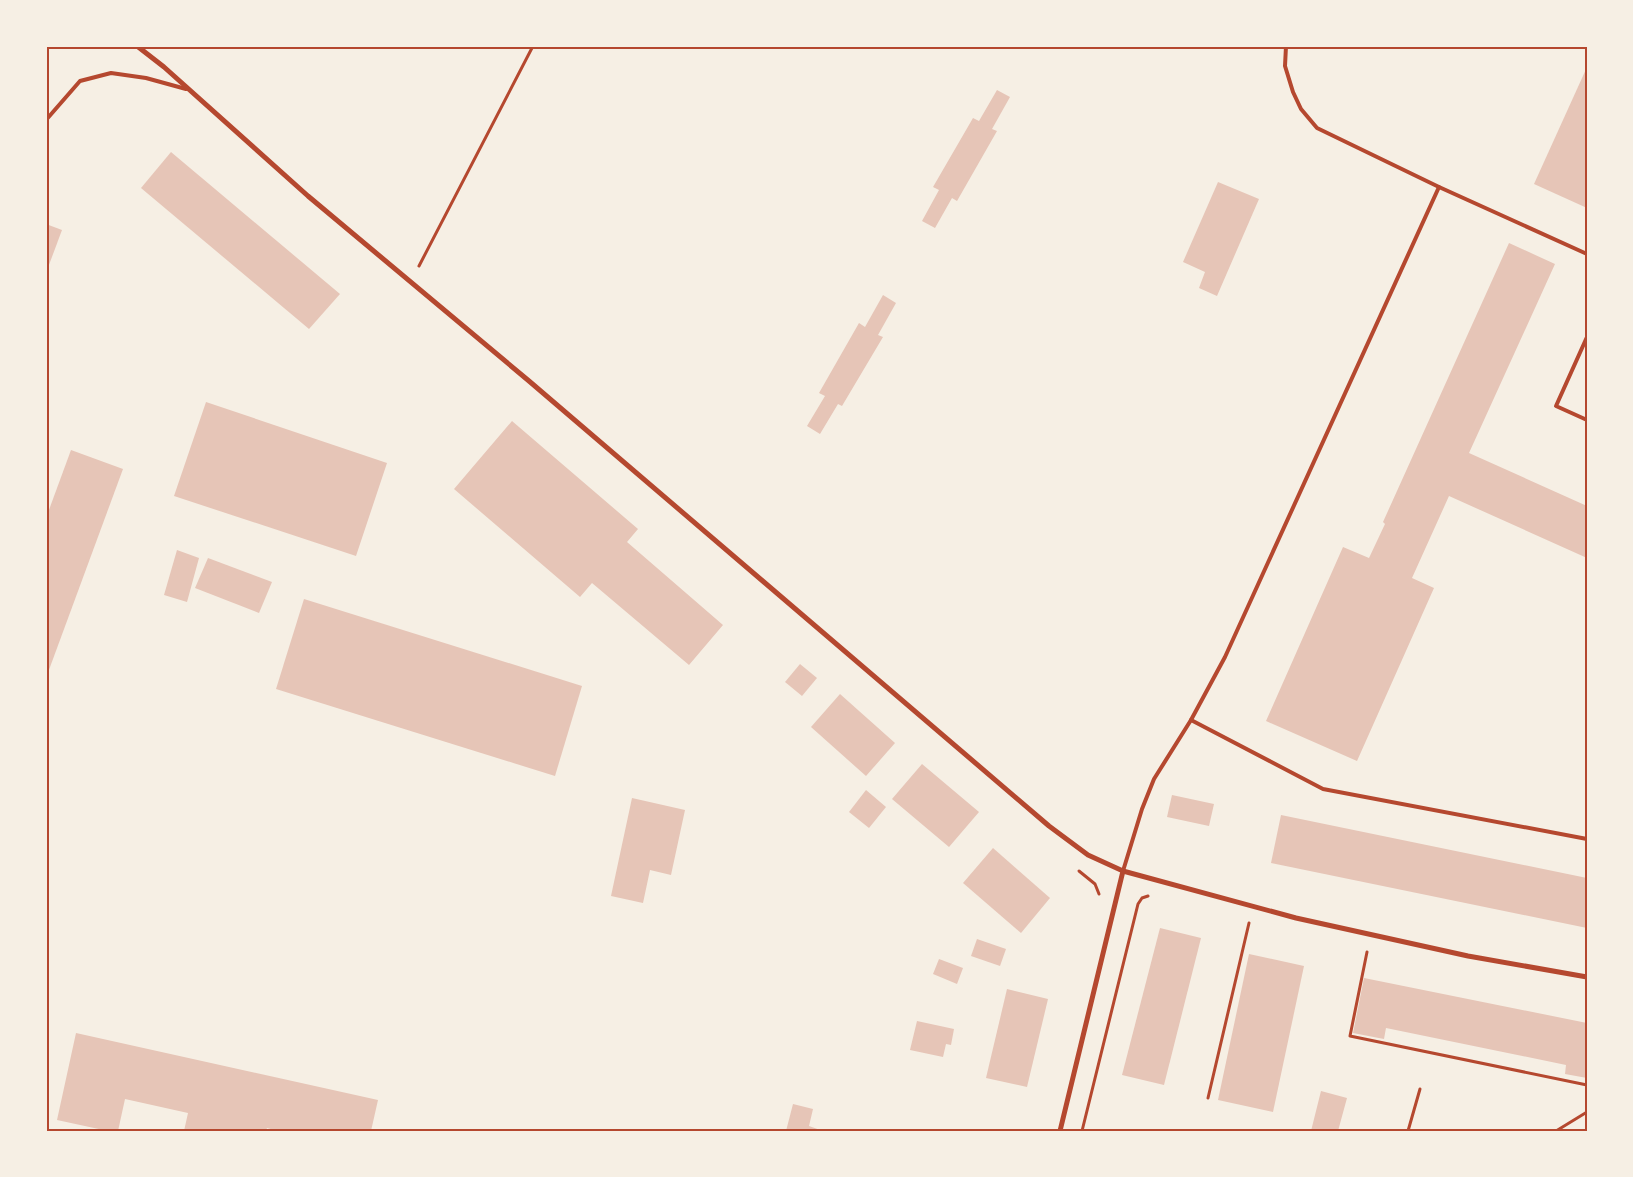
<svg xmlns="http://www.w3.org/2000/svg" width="1633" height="1177" viewBox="0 0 1633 1177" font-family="'Varela Round',sans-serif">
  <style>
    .building { fill: #e6c5b7 }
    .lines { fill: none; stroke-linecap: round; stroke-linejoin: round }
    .path { stroke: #b5482f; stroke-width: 3 }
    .service { stroke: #b5482f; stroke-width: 4 }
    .minor { stroke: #b5482f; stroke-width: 5 }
    .neatline { fill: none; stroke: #b5482f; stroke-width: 2 }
  </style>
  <rect width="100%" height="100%" fill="#f6efe4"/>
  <g class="building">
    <polygon points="1587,67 1587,208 1534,184"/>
    <polygon points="997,90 1010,97 992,129 997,131 957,201 952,198 935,228 922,221 939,190 933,187 973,118 979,121"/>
    <polygon points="171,152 340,294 309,329 141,188"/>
    <polygon points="1218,182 1259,199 1217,296 1199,288 1205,272 1183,262"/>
    <polygon points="46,224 62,230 46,273"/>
    <polygon points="1509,243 1555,264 1469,453 1587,506 1587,558 1449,496 1412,578 1434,588 1357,761 1266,721 1343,547 1369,558 1385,524 1383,522"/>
    <polygon points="883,295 896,303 878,335 883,337 842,406 838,404 820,434 807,426 825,396 819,393 859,323 865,327"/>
    <polygon points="206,402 387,463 356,556 174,496"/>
    <polygon points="512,421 638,529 627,542 723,625 689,665 592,583 580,597 454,489"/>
    <polygon points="71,450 123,469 46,678 46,518"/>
    <polygon points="177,550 199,558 187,602 164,595"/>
    <polygon points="208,558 272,582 259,613 195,588"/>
    <polygon points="304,599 582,686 555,776 276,689"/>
    <polygon points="800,664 817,678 802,696 785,682"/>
    <polygon points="840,694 895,743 866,776 811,727"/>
    <polygon points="922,764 979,812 949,847 892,799"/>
    <polygon points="866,790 886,807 869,828 849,812"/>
    <polygon points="1172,795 1214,804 1209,826 1167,817"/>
    <polygon points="632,798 685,810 671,875 650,870 643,903 611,896"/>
    <polygon points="1281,815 1587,878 1587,928 1271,863"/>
    <polygon points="993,848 1050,898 1021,933 963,883"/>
    <polygon points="1160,928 1201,938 1164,1085 1122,1075"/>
    <polygon points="977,939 1006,949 1000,966 971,956"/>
    <polygon points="1249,954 1304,966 1273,1112 1218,1100"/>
    <polygon points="939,959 963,968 957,984 933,974"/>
    <polygon points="1364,978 1587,1023 1587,1078 1565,1074 1566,1065 1386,1028 1384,1039 1353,1033"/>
    <polygon points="1007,989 1048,999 1027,1087 986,1078"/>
    <polygon points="917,1021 954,1029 951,1045 946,1044 943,1057 910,1050"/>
    <polygon points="76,1033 378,1100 371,1131 278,1131 267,1128 266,1131 184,1131 188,1113 125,1099 118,1131 108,1131 57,1120"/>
    <polygon points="1321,1091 1347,1098 1338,1131 1311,1131"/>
    <polygon points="793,1104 813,1109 809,1126 823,1131 786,1131"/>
  </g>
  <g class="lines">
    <g class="path">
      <polyline points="419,266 533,46"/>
      <polyline points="1079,871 1095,884 1099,894"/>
      <polyline points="1367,952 1350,1036 1587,1085"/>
      <polyline points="1208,1098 1249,923"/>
      <polyline points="1082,1131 1138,904 1142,898 1148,896"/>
      <polyline points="1408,1131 1420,1089"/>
      <polyline points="1556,1131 1587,1112"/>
    </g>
    <g class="service">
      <polyline points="1286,46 1285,66 1293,92 1301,109 1317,128 1439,187 1587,254"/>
      <polyline points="46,120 80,81 111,73 146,78 186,89"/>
      <polyline points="1587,337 1556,406 1587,420"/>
      <polyline points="1191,720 1323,789 1587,839"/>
      <polyline points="1123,871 1142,809 1154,779 1191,720 1225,657 1439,187"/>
    </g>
    <g class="minor">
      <polyline points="137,46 164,67 308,196 529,381 1049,826 1088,855 1123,871 1296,918 1468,956 1587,977"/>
      <polyline points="1060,1131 1123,871"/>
    </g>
  </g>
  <rect width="1633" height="1177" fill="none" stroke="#f6efe4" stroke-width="95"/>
  <rect x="48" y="48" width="1538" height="1082" class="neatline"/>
</svg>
